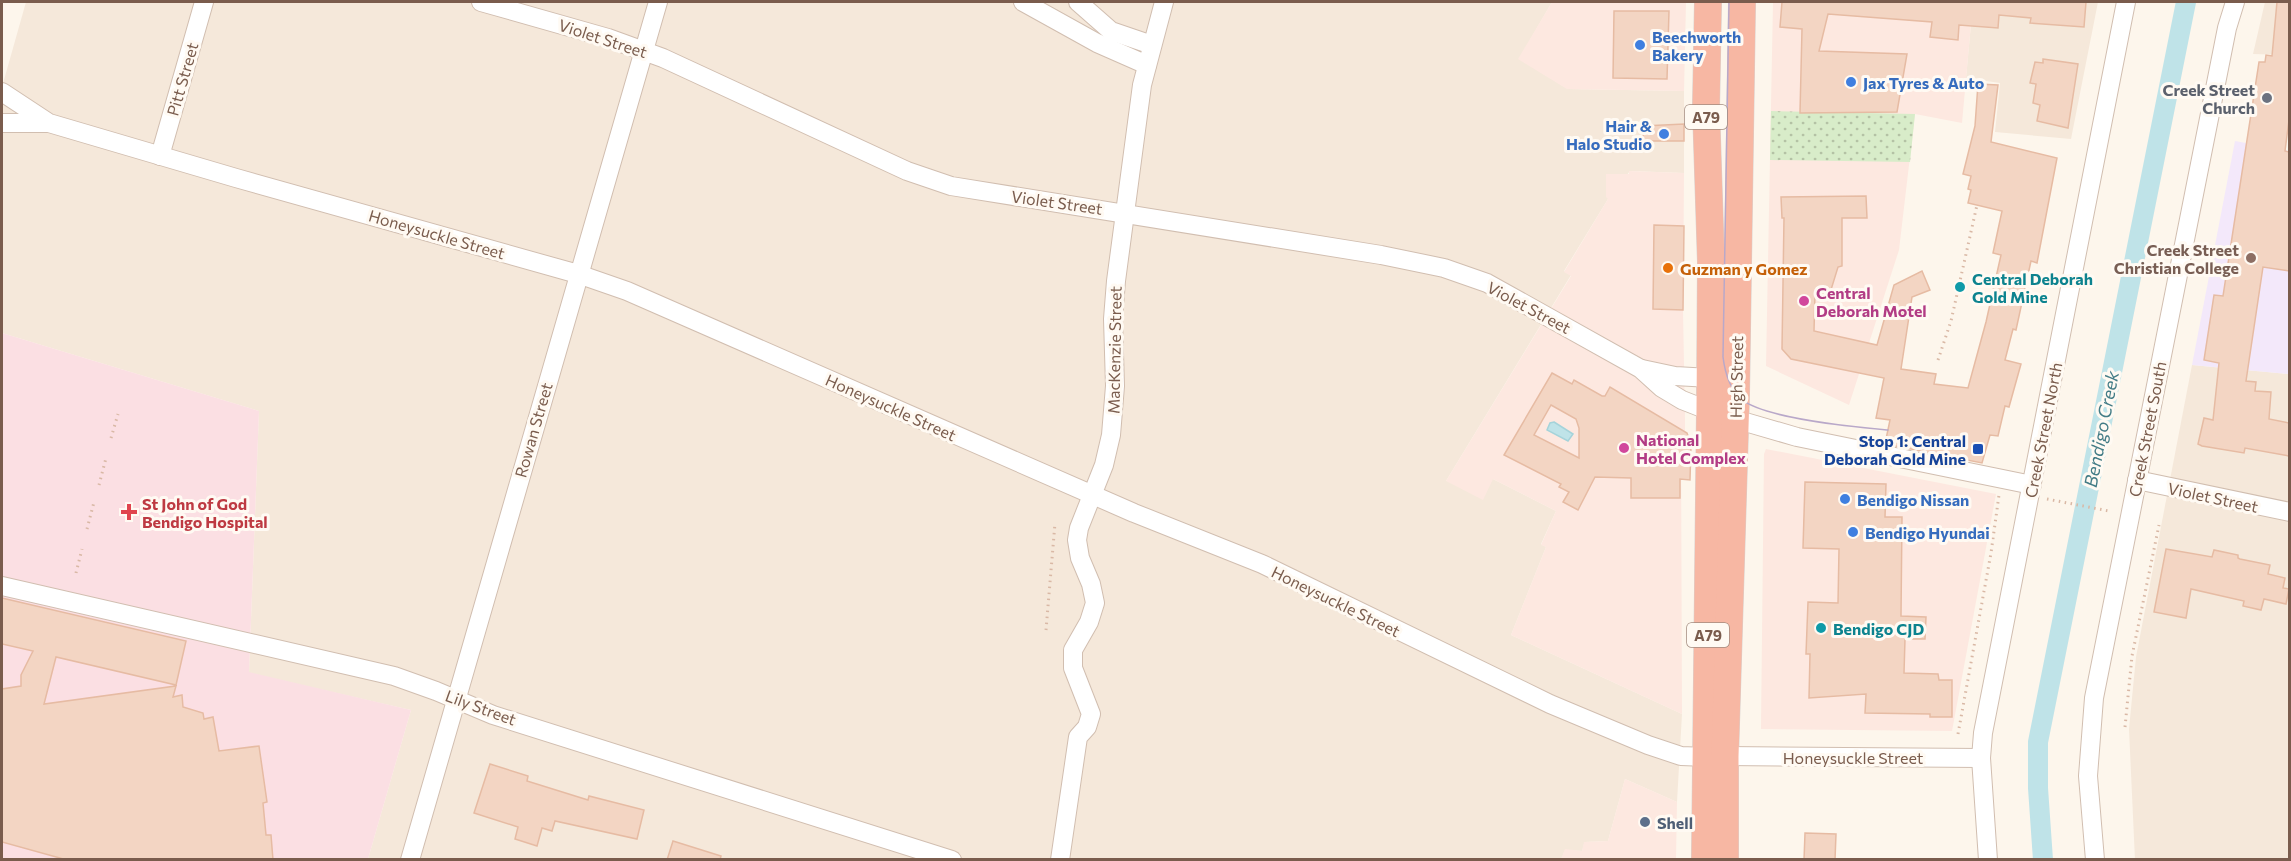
<svg xmlns="http://www.w3.org/2000/svg" width="2291" height="861" viewBox="0 0 2291 861" font-family="Commissioner,sans-serif">
  <style>
    .residential { fill: #f5e8da }
    .commercial { fill: #fde8e0 }
    .education { fill: #f3e8fa }
    .medical { fill: #fbdfe3 }
    .grass { fill: url(#grass-dots) }
    .water { fill: #bfe3e8; stroke: #a5d3da; stroke-width: 1.5 }
    .lines { fill: none; stroke-linecap: round; stroke-linejoin: round }
    .canal { stroke: #bfe3e8; stroke-width: 20 }
    .building { fill: #f3d5c3; stroke: #e6bba3; stroke-width: 1.5; fill-rule: evenodd }
    .minor-casing { stroke: #d1beb0; stroke-width: 20 }
    .highway-casing { stroke: #dad1cd; stroke-width: 28 }
    .path { stroke: #d9b8a5; stroke-width: 3; stroke-dasharray: 1.5 4.5; stroke-linecap: butt }
    .minor { stroke: #fff; stroke-width: 18 }
    .highway { stroke: #f7b7a3; stroke-width: 27 }
    .tram { stroke: #b9a8c9; stroke-width: 1.5 }
    .shop-dot { fill: #3f7fe0; stroke: #fffaf3; stroke-width: 2 }
    .worship-dot { fill: #6b7280; stroke: #fffaf3; stroke-width: 2 }
    .education-dot { fill: #8d6e63; stroke: #fffaf3; stroke-width: 2 }
    .food-dot { fill: #e8710a; stroke: #fffaf3; stroke-width: 2 }
    .culture-dot { fill: #0f9aa8; stroke: #fffaf3; stroke-width: 2 }
    .hotel-dot { fill: #d1479c; stroke: #fffaf3; stroke-width: 2 }
    .transit-dot { fill: #1a4fb4; stroke: #fffaf3; stroke-width: 2 }
    .health-dot { fill: #e0444e; stroke: #fffaf3; stroke-width: 2 }
    .service-dot { fill: #5c6f8a; stroke: #fffaf3; stroke-width: 2 }
    .labels { text-anchor: middle; dominant-baseline: central; stroke-width: 6; stroke-linejoin: round; paint-order: stroke }
    .shield { fill: #fffaf3; stroke: #a28b7f; stroke-width: 1.5 }
    .shield-label { font-size: 15px; font-weight: bold; fill: #7a5c4d }
    .shop-label { font-size: 16px; font-weight: bold; fill: #366cbe; stroke: #fffaf3; text-anchor: start }
    .street-label { font-size: 16px; fill: #7a5c4d; stroke: #fffaf3 }
    .worship-label { font-size: 16px; font-weight: bold; fill: #5b616d; stroke: #fffaf3; text-anchor: end }
    .education-label { font-size: 16px; font-weight: bold; fill: #785e54; stroke: #fffaf3; text-anchor: end }
    .food-label { font-size: 16px; font-weight: bold; fill: #c56008; stroke: #fffaf3; text-anchor: start }
    .culture-label { font-size: 16px; font-weight: bold; fill: #0d838f; stroke: #fffaf3; text-anchor: start }
    .hotel-label { font-size: 16px; font-weight: bold; fill: #b23c85; stroke: #fffaf3; text-anchor: start }
    .transit-label { font-size: 16px; font-weight: bold; fill: #164399; stroke: #fffaf3; text-anchor: end }
    .health-label { font-size: 16px; font-weight: bold; fill: #be3a42; stroke: #fffaf3; text-anchor: start }
    .service-label { font-size: 16px; font-weight: bold; fill: #4e5e75; stroke: #fffaf3; text-anchor: start }
    .water-label { font-size: 18px; font-style: italic; fill: #437c86; stroke: #fffaf3 }
  </style>
  <defs>
    <pattern id="grass-dots" width="8" height="8" patternUnits="userSpaceOnUse" patternTransform="scale(1.5)"><rect width="8" height="8" fill="#d8ecc9"/><path d="M2 2h.1M6 6h.1" fill="none" stroke="#b4c2a5" stroke-width="1.8" stroke-linecap="round"/></pattern>
  </defs>
  <rect width="100%" height="100%" fill="#fdf6ec"/>
  <g class="residential">
    <polygon points="26,2 1552,2 1519,59 1568,89 1684,91 1684,124 1643,126 1644,141 1684,141 1684,173 1630,171 1608,199 1564,271 1571,275 1446,481 1493,479 1556,511 1541,544 1546,547 1511,635 1682,714 1677,802 1625,779 1608,841 1585,842 1582,851 1565,850 1561,860 368,859 411,710 249,673 259,411 2,333 2,87"/>
    <polygon points="1973,2 2098,2 2071,139 1995,132 2000,83 1966,78"/>
    <polygon points="2265,2 2289,2 2289,55 2253,54"/>
    <polygon points="2192,365 2289,374 2289,859 2135,860 2129,729 2136,657"/>
  </g>
  <g class="commercial">
    <polygon points="1552,2 1686,2 1684,91 1567,89 1518,59"/>
    <polygon points="1773,2 1973,2 1962,123 1915,114 1899,250 1849,405 1766,366"/>
    <polygon points="1629,171 1684,173 1683,310 1685,419 1685,431 1681,440 1682,714 1511,635 1546,547 1541,545 1556,511 1493,479 1483,500 1446,481 1571,276 1564,272 1608,199 1606,197 1606,174 1629,174"/>
    <polygon points="1766,449 1996,494 1952,731 1761,729 1764,454"/>
    <polygon points="1625,779 1677,802 1676,859 1561,859 1565,849 1582,851 1584,842 1608,841"/>
  </g>
  <polygon class="education" points="2235,141 2289,151 2289,374 2192,365"/>
  <polygon class="medical" points="2,333 259,411 249,672 411,710 368,859 2,859"/>
  <polygon class="grass" points="1771,111 1915,114 1910,162 1770,160"/>
  <polygon class="water" points="1554,422 1573,434 1568,441 1547,430 1550,423"/>
  <g class="lines">
    <polyline class="canal" points="2043,860 2038,788 2038,742 2186,2"/>
  </g>
  <g class="building">
    <polygon points="1782,2 2086,2 2084,27 2030,23 2031,18 1999,15 1998,28 1959,25 1958,40 1930,37 1932,22 1828,14 1819,51 1907,54 1897,112 1800,113 1802,29 1780,27"/>
    <polygon points="2277,2 2289,2 2289,120 2285,151 2289,152 2289,271 2263,267 2246,381 2256,382 2255,391 2271,392 2269,419 2289,423 2289,456 2245,448 2244,453 2202,446 2198,444 2204,418 2213,420 2219,363 2204,360 2214,295 2223,296 2259,62 2265,62 2266,55 2272,56"/>
    <polygon points="1614,11 1669,11 1667,79 1613,78"/>
    <polygon points="2043,59 2078,64 2068,128 2037,121 2040,105 2033,103 2036,84 2030,83 2035,62 2043,63"/>
    <polygon points="1978,84 1998,85 1991,142 2057,158 2037,263 2031,261 2016,330 2013,329 2005,360 2021,364 2009,407 2005,406 1998,436 1990,435 1982,463 1885,444 1890,420 1876,418 1884,378 1791,359 1782,349 1784,218 1782,218 1781,197 1866,196 1867,218 1842,218 1842,266 1838,267 1830,293 1815,293 1814,331 1877,345 1894,285 1922,271 1930,290 1912,297 1901,369 1936,374 1934,384 1968,388 1986,322 2001,255 1993,253 2002,211 1968,203 1971,190 1968,189 1971,176 1963,174 1975,126"/>
    <polygon points="1684,124 1684,141 1643,141 1643,126"/>
    <polygon points="1654,225 1684,226 1683,310 1653,309"/>
    <path d="M1552,373L1572,384L1574,380L1602,396H1605L1610,387L1687,433L1691,444L1690,480L1680,479V498H1631V478L1595,477L1578,510L1563,502L1569,492L1559,487L1561,484L1504,455ZM1551,405L1576,419L1579,428V458L1534,435Z"/>
    <polygon points="1805,482 1886,484 1885,517 1902,517 1901,616 1926,617 1925,639 1905,639 1904,673 1938,674 1939,680 1952,680 1952,717 1930,717 1930,714 1865,713 1866,694 1809,698 1810,654 1806,654 1808,602 1838,603 1839,549 1803,548"/>
    <polygon points="2166,549 2212,557 2214,550 2238,555 2238,558 2240,559 2270,565 2268,574 2285,578 2283,588 2289,589 2286,604 2264,599 2261,610 2243,606 2244,601 2191,589 2186,618 2154,612"/>
    <polygon points="2,598 186,641 176,685 56,657 44,704 176,686 173,697 182,695 183,707 203,713 204,719 213,717 219,751 259,746 267,802 263,803 266,835 271,835 273,860 67,860 2,842 2,689 21,686 21,675 33,651 2,644"/>
    <polygon points="490,764 528,776 527,781 588,800 589,796 644,810 637,839 555,821 552,831 542,828 537,846 515,839 518,827 474,813"/>
    <polygon points="1805,833 1836,834 1835,860 1804,860"/>
    <polygon points="673,841 721,856 720,860 667,860"/>
  </g>
  <g class="lines">
    <g class="minor-casing">
      <g id="minor">
        <polyline points="481,2 608,38 663,58 907,171 951,186 1381,255 1444,268 1487,283 1641,369 1662,388 1682,400 1710,411"/>
        <polyline points="1023,2 1097,43 1147,65"/>
        <polyline points="1078,2 1111,31 1152,45"/>
        <polyline points="2,92 49,123 236,178 578,274 627,291 1134,513 1262,564 1550,704 1648,745 1681,756 1707,757"/>
        <polyline points="2,123 47,123"/>
        <polyline points="160,156 204,2"/>
        <polyline points="1642,369 1675,376 1710,378"/>
        <polyline points="1735,419 1797,437 2032,485"/>
        <polyline points="2137,480 2290,512"/>
        <polyline points="2,586 394,676 436,691 493,715 952,860"/>
        <polyline points="1725,756 1981,758"/>
        <polyline points="410,860 658,2"/>
        <polyline points="1060,860 1078,737 1087,727 1091,714 1073,668 1073,650 1089,622 1095,603 1091,584 1080,558 1077,540 1079,528 1104,465 1111,435 1115,386 1113,319 1116,281 1142,85 1164,2"/>
        <polyline points="1988,860 1981,758 1983,733 2126,2"/>
        <polyline points="2095,860 2088,776 2094,698 2227,28 2235,2"/>
      </g>
    </g>
    <g class="highway-casing">
      <g id="highway">
        <polyline points="1705,860 1710,411 1711,262 1706,108 1708,2"/>
        <polyline points="1725,860 1725,756 1736,394 1742,2"/>
      </g>
    </g>
    <g class="path">
      <polyline points="1938,360 1951,321 1977,205"/>
      <polyline points="111,438 118,414"/>
      <polyline points="99,485 106,458"/>
      <polyline points="2047,499 2109,511"/>
      <polyline points="87,529 94,502"/>
      <polyline points="76,573 82,549"/>
      <polyline points="1046,630 1055,523"/>
      <polyline points="2125,727 2132,656 2159,525"/>
      <polyline points="1958,734 1991,553 1999,495"/>
    </g>
    <use href="#minor" class="minor"/>
    <use href="#highway" class="highway"/>
    <path class="tram" d="M1729,2L1723,357C1725,373 1729,388 1741,399C1765,419 1855,427 1888,430"/>
  </g>
  <g class="shop-dot">
    <circle cx="1640" cy="45" r="6"/>
    <circle cx="1851" cy="82" r="6"/>
    <circle cx="1664" cy="134" r="6"/>
    <circle cx="1845" cy="499" r="6"/>
    <circle cx="1853" cy="532" r="6"/>
  </g>
  <circle class="worship-dot" cx="2267" cy="98" r="6"/>
  <circle class="education-dot" cx="2251" cy="258" r="6"/>
  <circle class="food-dot" cx="1668" cy="268" r="6"/>
  <g class="culture-dot">
    <circle cx="1960" cy="287" r="6"/>
    <circle cx="1821" cy="628" r="6"/>
  </g>
  <g class="hotel-dot">
    <circle cx="1804" cy="301" r="6"/>
    <circle cx="1624" cy="448" r="6"/>
  </g>
  <rect class="transit-dot" x="1972" y="443" width="12" height="12" rx="3"/>
  <path class="health-dot" d="M126 503h6v6h6v6h-6v6h-6v-6h-6v-6h6z"/>
  <circle class="service-dot" cx="1645" cy="822" r="6"/>
  <g class="labels">
    <g class="shield">
      <rect x="1685" y="105" width="42" height="24" rx="4.5"/>
      <rect x="1687" y="623" width="42" height="24" rx="4.5"/>
    </g>
    <g class="shield-label">
      <text x="1706" y="117">A79</text>
      <text x="1708" y="635">A79</text>
    </g>
    <g class="shop-label">
      <text x="1652" y="36">Beechworth<tspan x="1652" dy="18">Bakery</tspan></text>
      <text x="1863" y="82">Jax Tyres &amp; Auto</text>
      <text x="1652" y="125" text-anchor="end">Hair &amp;<tspan x="1652" dy="18">Halo Studio</tspan></text>
      <text x="1857" y="499">Bendigo Nissan</text>
      <text x="1865" y="532">Bendigo Hyundai</text>
    </g>
    <g class="street-label">
      <text transform="translate(603 38) rotate(18)">Violet Street</text>
      <text transform="translate(182 79) rotate(-74)">Pitt Street</text>
      <text transform="translate(1057 202) rotate(8)">Violet Street</text>
      <text transform="translate(437 234) rotate(16)">Honeysuckle Street</text>
      <text transform="translate(1529 307) rotate(28)">Violet Street</text>
      <text transform="translate(1114 350) rotate(-89)">MacKenzie Street</text>
      <text transform="translate(1736 377) rotate(-89)">High Street</text>
      <text transform="translate(891 407) rotate(24)">Honeysuckle Street</text>
      <text transform="translate(2147 429) rotate(-79)">Creek Street South</text>
      <text transform="translate(533 430) rotate(-74)">Rowan Street</text>
      <text transform="translate(2043 430) rotate(-79)">Creek Street North</text>
      <text transform="translate(2213 497) rotate(12)">Violet Street</text>
      <text transform="translate(1336 601) rotate(26)">Honeysuckle Street</text>
      <text transform="translate(481 707) rotate(20)">Lily Street</text>
      <text x="1853" y="757">Honeysuckle Street</text>
    </g>
    <g class="worship-label">
      <text x="2255" y="89">Creek Street<tspan x="2255" dy="18">Church</tspan></text>
    </g>
    <g class="education-label">
      <text x="2239" y="249">Creek Street<tspan x="2239" dy="18">Christian College</tspan></text>
    </g>
    <g class="food-label">
      <text x="1680" y="268">Guzman y Gomez</text>
    </g>
    <g class="culture-label">
      <text x="1972" y="278">Central Deborah<tspan x="1972" dy="18">Gold Mine</tspan></text>
      <text x="1833" y="628">Bendigo CJD</text>
    </g>
    <g class="hotel-label">
      <text x="1816" y="292">Central<tspan x="1816" dy="18">Deborah Motel</tspan></text>
      <text x="1636" y="439">National<tspan x="1636" dy="18">Hotel Complex</tspan></text>
    </g>
    <g class="transit-label">
      <text x="1966" y="440">Stop 1: Central<tspan x="1966" dy="18">Deborah Gold Mine</tspan></text>
    </g>
    <g class="health-label">
      <text x="142" y="503">St John of God<tspan x="142" dy="18">Bendigo Hospital</tspan></text>
    </g>
    <g class="service-label">
      <text x="1657" y="822">Shell</text>
    </g>
    <g class="water-label">
      <text transform="translate(2101 429) rotate(-79)">Bendigo Creek</text>
    </g>
  </g>
  <rect width="2291" height="861" fill="none" stroke="#7a5c4d" stroke-width="6"/>
</svg>
